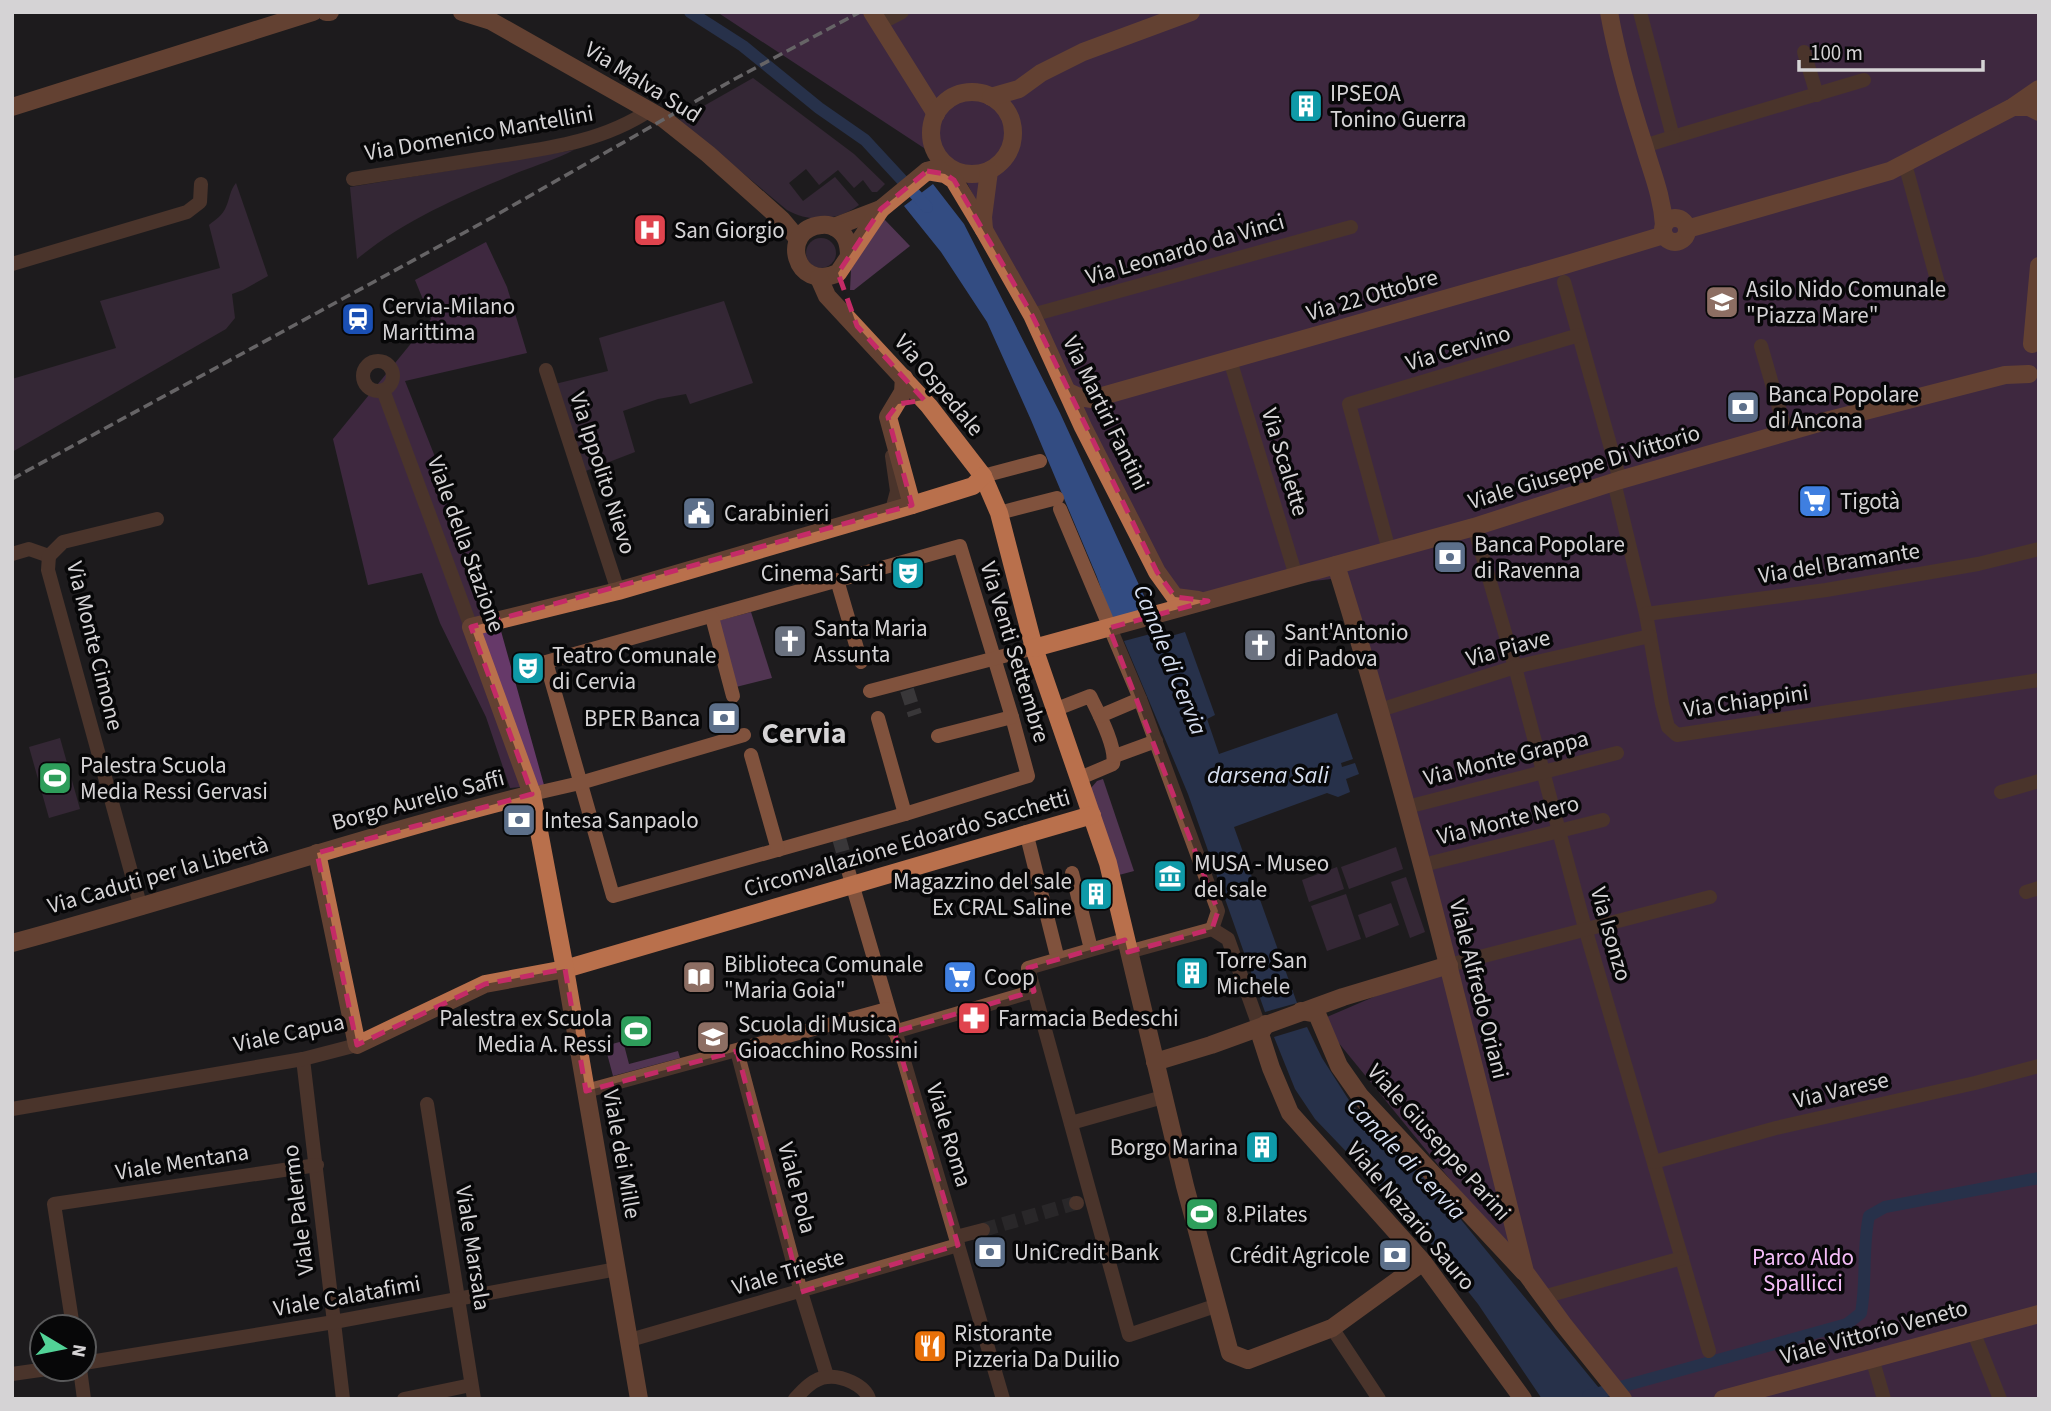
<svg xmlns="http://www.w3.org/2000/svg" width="2051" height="1411" viewBox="0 0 2051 1411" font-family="'Source Sans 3',sans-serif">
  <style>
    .green { fill: #513552 }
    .forest { fill: #663969 }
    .water { fill: #334c82 }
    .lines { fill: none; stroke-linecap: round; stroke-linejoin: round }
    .canal { stroke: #334c82; stroke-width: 12 }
    .street-tunnel { stroke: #393739; stroke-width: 14; stroke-dasharray: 14 7; stroke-linecap: butt }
    .street { stroke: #80523d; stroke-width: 14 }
    .secondary { stroke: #b9704c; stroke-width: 18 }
    .rail { stroke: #bebcbe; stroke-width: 3.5; stroke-dasharray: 10 5; stroke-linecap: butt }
    .marked { fill: none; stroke: #c42b67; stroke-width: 5; stroke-dasharray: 14 9; stroke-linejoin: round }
    .labels { text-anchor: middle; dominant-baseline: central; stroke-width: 7; stroke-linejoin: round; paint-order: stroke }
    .street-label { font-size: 23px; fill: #d5d3d5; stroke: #070708 }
    .poi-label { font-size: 23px; fill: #d5d3d5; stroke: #070708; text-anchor: start }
    .park-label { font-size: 23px; fill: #f4bcf7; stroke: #070708 }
    .water-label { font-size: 24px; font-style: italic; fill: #d7dff0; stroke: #070708 }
    .district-label { font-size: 30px; font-weight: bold; fill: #d5d3d5; stroke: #070708 }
  </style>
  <rect width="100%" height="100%" fill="#1e1c1e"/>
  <g class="green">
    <path d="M753,78L854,154L885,184L877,192H872L863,180L854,188L838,170L819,185L806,169L789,183L803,201L835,177L859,205C837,221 810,223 787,210L679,120Z"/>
    <path d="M574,150C557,159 537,165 519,172C461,196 406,219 357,259L350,187Z"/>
    <path d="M236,183L268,276L243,290L232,294L235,318L226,329L12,452V379L116,348L100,301L220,268L209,225C215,220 223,215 226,207C230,198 230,190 236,183Z"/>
    <polygon points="884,219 910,246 854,290 850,290 851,269"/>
    <circle cx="821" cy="253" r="15"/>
    <polygon points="724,301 753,383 690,404 686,394 658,399 623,411 635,452 583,472 555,384 608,371 599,338"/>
    <polygon points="751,612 772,678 736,687 717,621"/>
    <polygon points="60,738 80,809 49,818 29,747"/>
    <polygon points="1103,779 1134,871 1119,875 1091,788 1097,781"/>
    <polygon points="1396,847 1403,869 1349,889 1341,867"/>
    <polygon points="1337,867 1344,889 1309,902 1302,880"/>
    <polygon points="1406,877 1425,932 1410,938 1391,882"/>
    <polygon points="1346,894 1361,939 1327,951 1311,906"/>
    <polygon points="1391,903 1399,925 1366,938 1358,915"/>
    <polygon points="623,1041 629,1064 678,1051 680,1058 613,1076 605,1046"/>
  </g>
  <g class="forest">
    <polygon points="717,12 2039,12 2039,1399 1629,1399 1320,1020 1448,965 1340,578 1175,597 962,173"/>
    <polygon points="486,242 507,287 527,353 405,381 494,606 544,785 510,788 486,717 440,623 422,573 368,585 333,439 431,319 415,280"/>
  </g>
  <g class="water">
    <polygon points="933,184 964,224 1060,413 1151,611 1112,621 1097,577 1031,420 987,322 941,252 904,206"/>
    <polygon points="1158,632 1161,639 1185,632 1215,715 1207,719 1219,754 1337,713 1353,759 1341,763 1342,767 1355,763 1359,774 1346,779 1350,792 1338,797 1327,793 1234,827 1297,1003 1265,1012 1188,794 1124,641"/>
    <polygon points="1307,1027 1322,1058 1352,1105 1426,1177 1608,1399 1542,1399 1478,1304 1408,1216 1315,1119 1295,1089 1274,1037"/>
  </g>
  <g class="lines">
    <g class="canal">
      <polyline points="690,12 743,46 819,108 865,140 927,207"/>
      <path d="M1588,1396L1847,1324L1861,1313C1867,1281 1862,1248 1869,1216L1885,1207L2039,1178"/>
    </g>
    <g class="street-tunnel">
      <polyline points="907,690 915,715"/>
      <polyline points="839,838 846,863"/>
      <polyline points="983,1230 1076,1203"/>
    </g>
    <g class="street">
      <polyline points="1640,12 1673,137 1864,80"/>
      <polyline points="879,24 902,12"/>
      <polyline points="1804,52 1817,95"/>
      <polyline points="1644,146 1673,137"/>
      <polyline points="1905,164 1941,294"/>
      <path d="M353,179C397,172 442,165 486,158C543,149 601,143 650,110"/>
      <polyline points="12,264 187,212 200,202 201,184"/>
      <polyline points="1564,282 1620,480"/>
      <polyline points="1032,315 1351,227"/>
      <polyline points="1761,346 1786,432"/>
      <polyline points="1230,360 1296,576"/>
      <circle cx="378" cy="376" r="15"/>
      <polyline points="546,370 618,591"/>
      <polyline points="383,390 471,627"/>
      <polyline points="892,456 897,491 892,510"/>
      <polyline points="983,476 1040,461"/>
      <polyline points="1614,482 1646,614 1662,704 1668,727 1677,735 2039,680"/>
      <polyline points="1060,509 1140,699 1218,911 1212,929"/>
      <polyline points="999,513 1057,498"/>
      <polyline points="1474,527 1515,667 1585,928 1709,1351"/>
      <polygon points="960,546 1012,717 1028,776 905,814 613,896 546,662"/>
      <polyline points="1389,550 1349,404 1579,335"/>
      <polyline points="12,554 29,549 49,556 63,542 157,519"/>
      <polyline points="49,556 48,570 141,908"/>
      <polyline points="837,580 861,662"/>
      <polyline points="1646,614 1826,590 1978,564 2039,549"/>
      <polyline points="712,617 733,696"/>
      <polyline points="870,691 1034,648"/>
      <path d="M1054,710L1090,696C1098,712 1117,747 1113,764L1080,778"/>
      <polyline points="1380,710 1515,667 1650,636"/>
      <polyline points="1100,716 1140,699"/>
      <polyline points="878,718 905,814"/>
      <polyline points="938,736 1012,717"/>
      <polyline points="751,755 778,850"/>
      <polyline points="1115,756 1156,741"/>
      <polyline points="2001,792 2039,781"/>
      <polyline points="532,794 580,783 744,735"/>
      <polyline points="1407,807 1617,753"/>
      <polyline points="1026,832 1056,952"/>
      <polyline points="846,863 1003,1399"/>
      <polyline points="1423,865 1603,820"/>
      <polyline points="1072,873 1091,949"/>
      <polyline points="2026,892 2039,888"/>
      <polyline points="1212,929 1228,939 1259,1026"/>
      <polyline points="1125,940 1028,968 1129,1335 1218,1305"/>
      <polyline points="1128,952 1212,929"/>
      <polyline points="1449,965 1710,897"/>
      <polyline points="894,1032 1034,991"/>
      <polyline points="737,1051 801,1292 827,1376"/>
      <polyline points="303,1059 343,1399"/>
      <polyline points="586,1091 887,1009"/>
      <polyline points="427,1104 474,1399"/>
      <polyline points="12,1109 303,1059 357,1045"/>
      <polyline points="1071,1123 1163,1097"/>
      <polyline points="1654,1162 1776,1128 1975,1083 2039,1066"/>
      <polyline points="1076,1203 1077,1203"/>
      <polyline points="956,1237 983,1230"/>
      <polyline points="1543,1297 1682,1258"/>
      <polyline points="73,1327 54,1204 317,1165"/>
      <polyline points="1332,1328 1379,1399"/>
      <polyline points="1973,1331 2000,1399"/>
      <polyline points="630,1340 958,1245"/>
      <polyline points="1872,1358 1884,1399"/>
      <polyline points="84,1363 334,1322 617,1269"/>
      <polyline points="80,1369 84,1399"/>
      <polyline points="12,1374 47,1369"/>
      <polyline points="404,1399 471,1385"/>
      <path d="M795,1399C803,1390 814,1378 827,1377C841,1375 865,1385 869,1399"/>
    </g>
    <g class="secondary">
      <polyline points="326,12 330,12"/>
      <polyline points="462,12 491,21 664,119 708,154 782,220 798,239"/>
      <polyline points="872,12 936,114"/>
      <path d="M1609,12C1617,57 1630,102 1644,145C1652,173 1662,195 1664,225"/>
      <circle cx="972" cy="133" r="41"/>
      <polyline points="991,97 1019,89 1041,73 1083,52 1191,12"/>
      <polyline points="12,107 313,12"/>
      <polyline points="2013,107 2029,107 2039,112"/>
      <polyline points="927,171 945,174 954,180 984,230 1032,315 1083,427 1157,572 1175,597 1198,600"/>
      <circle cx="1675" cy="230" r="12"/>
      <polyline points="834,227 881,209"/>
      <polyline points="1687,229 1890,171 2013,107 2039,89"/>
      <polyline points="984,230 983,217 989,171"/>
      <path d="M849,257C849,245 847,234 836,228C831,225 827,224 821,225C779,229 794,293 838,273L881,209L927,171L938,168"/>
      <polyline points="819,278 827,296 929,406 983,476 999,513 1034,648 1108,863 1185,1186 1230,1353 1248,1360 1332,1328 1423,1262"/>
      <polyline points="2032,344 2039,266"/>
      <polyline points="904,378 903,392 888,417 912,505"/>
      <polyline points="1068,392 1079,397 1092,399 1561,266 1664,235"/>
      <path d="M1336,565C1409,798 1466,1035 1525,1272L1563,1324L1623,1399"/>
      <polyline points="1034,648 1474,527 1620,480 1822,422 2005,375 2029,374"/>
      <polyline points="317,853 357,1045 485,984 565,969 1092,815"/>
      <path d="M12,943C186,896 357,838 532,794"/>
      <polyline points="1301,1011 1317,1014 1339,1066 1360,1096 1524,1272"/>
      <polyline points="1266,1024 1260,1034 1271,1068 1290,1113 1423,1262 1523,1399"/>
      <polyline points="1155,1062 1211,1045 1343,997 1449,965"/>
      <polyline points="639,1399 565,969 532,794 471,627 618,591 912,505 973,486 983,476"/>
      <polyline points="1723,1399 2039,1314"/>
    </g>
    <polyline class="rail" points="12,479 491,218 731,81 860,12"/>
  </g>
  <path d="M0 0H2051V1411H0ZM927,171L945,174L954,180L1032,315L1157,572L1175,597L1208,601L1109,628L1218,911L1212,929L1128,952L1125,940L1028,968L1034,991L894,1032L958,1245L801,1292L737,1051L586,1091L565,969L485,984L357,1045L317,853L532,794L471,627L912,505L888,417L898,404L924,400L857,326L838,273L881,209Z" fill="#1e1c1e" fill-opacity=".55" fill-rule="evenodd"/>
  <path class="marked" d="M927,171L945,174L954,180L1032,315L1157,572L1175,597L1208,601L1109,628L1218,911L1212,929L1128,952L1125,940L1028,968L1034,991L894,1032L958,1245L801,1292L737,1051L586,1091L565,969L485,984L357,1045L317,853L532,794L471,627L912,505L888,417L898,404L924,400L857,326L838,273L881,209Z"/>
  <defs>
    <g id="building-square" transform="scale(1.75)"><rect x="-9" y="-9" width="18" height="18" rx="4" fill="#0f9aa8" stroke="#070708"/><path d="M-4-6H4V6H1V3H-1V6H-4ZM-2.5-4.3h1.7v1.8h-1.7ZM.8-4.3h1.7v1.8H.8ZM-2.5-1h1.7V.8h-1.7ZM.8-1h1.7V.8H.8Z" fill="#fff"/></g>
    <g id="hospital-square" transform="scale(1.75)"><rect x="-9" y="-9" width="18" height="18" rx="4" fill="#e0444e" stroke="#070708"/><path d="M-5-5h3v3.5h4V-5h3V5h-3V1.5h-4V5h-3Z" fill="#fff"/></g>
    <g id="school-square" transform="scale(1.75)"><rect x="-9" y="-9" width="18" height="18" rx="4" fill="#8d6e63" stroke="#070708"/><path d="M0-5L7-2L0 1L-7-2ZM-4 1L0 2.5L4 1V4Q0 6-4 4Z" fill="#fff"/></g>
    <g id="station-square" transform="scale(1.75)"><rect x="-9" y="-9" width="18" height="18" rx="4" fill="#1a4fb4" stroke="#070708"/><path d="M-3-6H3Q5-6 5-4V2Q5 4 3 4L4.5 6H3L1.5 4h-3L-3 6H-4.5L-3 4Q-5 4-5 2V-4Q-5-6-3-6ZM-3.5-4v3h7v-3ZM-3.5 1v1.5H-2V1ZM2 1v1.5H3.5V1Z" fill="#fff"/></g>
    <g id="bank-square" transform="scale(1.75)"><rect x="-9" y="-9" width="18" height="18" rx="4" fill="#5c6f8a" stroke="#070708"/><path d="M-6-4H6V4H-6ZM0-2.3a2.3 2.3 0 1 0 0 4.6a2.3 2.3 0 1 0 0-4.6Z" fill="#fff"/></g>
    <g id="supermarket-square" transform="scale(1.75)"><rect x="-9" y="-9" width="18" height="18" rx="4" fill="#3f7fe0" stroke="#070708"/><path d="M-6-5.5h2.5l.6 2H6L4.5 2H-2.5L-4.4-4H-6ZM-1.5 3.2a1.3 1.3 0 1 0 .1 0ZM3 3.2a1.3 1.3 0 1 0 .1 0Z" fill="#fff"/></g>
    <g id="civic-square" transform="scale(1.75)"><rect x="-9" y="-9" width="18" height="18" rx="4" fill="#5c6f8a" stroke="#070708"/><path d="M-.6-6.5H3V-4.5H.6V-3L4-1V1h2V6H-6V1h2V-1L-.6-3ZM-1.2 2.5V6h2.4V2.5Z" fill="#fff"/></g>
    <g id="theatre-square" transform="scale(1.75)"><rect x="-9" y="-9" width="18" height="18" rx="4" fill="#0f9aa8" stroke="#070708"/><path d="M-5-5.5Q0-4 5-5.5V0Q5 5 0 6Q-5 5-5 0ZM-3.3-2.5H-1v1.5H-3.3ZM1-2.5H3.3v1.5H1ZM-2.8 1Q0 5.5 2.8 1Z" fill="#fff"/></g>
    <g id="church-square" transform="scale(1.75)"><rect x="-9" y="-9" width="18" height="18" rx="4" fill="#6b7280" stroke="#070708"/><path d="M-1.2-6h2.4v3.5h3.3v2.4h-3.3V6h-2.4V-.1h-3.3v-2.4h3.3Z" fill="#fff"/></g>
    <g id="stadium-square" transform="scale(1.75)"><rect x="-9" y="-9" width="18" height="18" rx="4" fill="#2e9e5b" stroke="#070708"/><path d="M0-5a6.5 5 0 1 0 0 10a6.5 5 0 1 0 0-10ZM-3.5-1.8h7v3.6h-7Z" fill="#fff"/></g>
    <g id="museum-square" transform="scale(1.75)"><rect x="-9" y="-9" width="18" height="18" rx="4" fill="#0f9aa8" stroke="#070708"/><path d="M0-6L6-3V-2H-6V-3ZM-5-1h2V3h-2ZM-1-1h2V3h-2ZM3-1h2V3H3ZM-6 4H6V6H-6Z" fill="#fff"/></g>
    <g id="library-square" transform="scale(1.75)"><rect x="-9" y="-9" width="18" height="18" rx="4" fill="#8d6e63" stroke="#070708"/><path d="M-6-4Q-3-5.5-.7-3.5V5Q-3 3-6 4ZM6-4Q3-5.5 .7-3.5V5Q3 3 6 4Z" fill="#fff"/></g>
    <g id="pharmacy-square" transform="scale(1.75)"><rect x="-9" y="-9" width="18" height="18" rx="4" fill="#e0444e" stroke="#070708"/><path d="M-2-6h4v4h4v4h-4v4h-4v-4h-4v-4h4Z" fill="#fff"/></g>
    <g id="restaurant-square" transform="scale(1.75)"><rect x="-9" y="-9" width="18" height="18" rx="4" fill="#e8710a" stroke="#070708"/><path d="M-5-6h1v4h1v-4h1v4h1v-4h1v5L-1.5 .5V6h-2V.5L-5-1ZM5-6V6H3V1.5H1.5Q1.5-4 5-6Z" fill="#fff"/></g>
  </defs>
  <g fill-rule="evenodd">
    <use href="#building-square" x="1306" y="106"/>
    <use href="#hospital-square" x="650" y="230"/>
    <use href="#school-square" x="1722" y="302"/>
    <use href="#station-square" x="358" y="319"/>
    <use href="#bank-square" x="1743" y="407"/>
    <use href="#supermarket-square" x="1815" y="501"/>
    <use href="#civic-square" x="699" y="513"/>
    <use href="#bank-square" x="1450" y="557"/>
    <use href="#theatre-square" x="908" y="573"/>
    <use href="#church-square" x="790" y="641"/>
    <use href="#church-square" x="1260" y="645"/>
    <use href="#theatre-square" x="528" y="668"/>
    <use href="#bank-square" x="724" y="718"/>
    <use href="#stadium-square" x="55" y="778"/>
    <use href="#bank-square" x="519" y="820"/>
    <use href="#museum-square" x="1170" y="876"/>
    <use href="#building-square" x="1096" y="894"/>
    <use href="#building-square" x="1192" y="973"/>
    <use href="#library-square" x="699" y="977"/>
    <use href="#supermarket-square" x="960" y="977"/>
    <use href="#pharmacy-square" x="974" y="1018"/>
    <use href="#stadium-square" x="636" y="1031"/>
    <use href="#school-square" x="713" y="1037"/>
    <use href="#building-square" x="1262" y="1147"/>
    <use href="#stadium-square" x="1202" y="1214"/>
    <use href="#bank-square" x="990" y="1252"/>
    <use href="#bank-square" x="1395" y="1255"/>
    <use href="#restaurant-square" x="930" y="1346"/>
  </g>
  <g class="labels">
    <g class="street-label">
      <text transform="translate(643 82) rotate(32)">Via Malva Sud</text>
      <text transform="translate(479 133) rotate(-10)">Via Domenico Mantellini</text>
      <text transform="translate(1185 249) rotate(-16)">Via Leonardo da Vinci</text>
      <text transform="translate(1372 295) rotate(-16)">Via 22 Ottobre</text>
      <text transform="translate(1458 348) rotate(-17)">Via Cervino</text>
      <text transform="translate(939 385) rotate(50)">Via Ospedale</text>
      <text transform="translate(1106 413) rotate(64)">Via Martiri Fantini</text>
      <text transform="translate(1285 462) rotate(73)">Via Scalette</text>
      <text transform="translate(1584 467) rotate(-17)">Viale Giuseppe Di Vittorio</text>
      <text transform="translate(603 473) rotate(72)">Via Ippolito Nievo</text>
      <text transform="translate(466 544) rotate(70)">Viale della Stazione</text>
      <text transform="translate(1839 563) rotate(-9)">Via del Bramante</text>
      <text transform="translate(95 646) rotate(76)">Via Monte Cimone</text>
      <text transform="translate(1508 648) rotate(-15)">Via Piave</text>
      <text transform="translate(1015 652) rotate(73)">Via Venti Settembre</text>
      <text transform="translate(1746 701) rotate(-8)">Via Chiappini</text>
      <text transform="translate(1506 758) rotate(-14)">Via Monte Grappa</text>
      <text transform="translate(418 800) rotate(-15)">Borgo Aurelio Saffi</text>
      <text transform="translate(1508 820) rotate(-14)">Via Monte Nero</text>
      <text transform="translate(907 843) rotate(-16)">Circonvallazione Edoardo Sacchetti</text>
      <text transform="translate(158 875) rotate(-16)">Via Caduti per la Libertà</text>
      <text transform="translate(1611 934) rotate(74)">Via Isonzo</text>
      <text transform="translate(1479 989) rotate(76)">Viale Alfredo Oriani</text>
      <text transform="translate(289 1033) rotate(-12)">Viale Capua</text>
      <text transform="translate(1841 1090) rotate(-13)">Via Varese</text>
      <text transform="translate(949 1135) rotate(73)">Viale Roma</text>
      <text transform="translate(1439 1142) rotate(48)">Viale Giuseppe Parini</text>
      <text transform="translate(622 1154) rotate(80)">Viale dei Mille</text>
      <text transform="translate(182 1162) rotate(-9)">Viale Mentana</text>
      <text transform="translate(797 1188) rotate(75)">Viale Pola</text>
      <text transform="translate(298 1210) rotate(-97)">Viale Palermo</text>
      <text transform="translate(1411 1216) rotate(50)">Viale Nazario Sauro</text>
      <text transform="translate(473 1248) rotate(81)">Viale Marsala</text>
      <text transform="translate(788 1272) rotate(-16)">Viale Trieste</text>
      <text transform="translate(347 1296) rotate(-10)">Viale Calatafimi</text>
      <text transform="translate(1874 1332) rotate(-15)">Viale Vittorio Veneto</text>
    </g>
    <g class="poi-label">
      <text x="1330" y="93">IPSEOA<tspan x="1330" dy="26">Tonino Guerra</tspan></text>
      <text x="674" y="230">San Giorgio</text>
      <text x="1746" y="289">Asilo Nido Comunale<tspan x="1746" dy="26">"Piazza Mare"</tspan></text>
      <text x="382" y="306">Cervia-Milano<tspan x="382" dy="26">Marittima</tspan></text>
      <text x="1768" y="394">Banca Popolare<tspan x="1768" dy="26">di Ancona</tspan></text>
      <text x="1840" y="501">Tigotà</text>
      <text x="724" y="513">Carabinieri</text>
      <text x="1474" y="544">Banca Popolare<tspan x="1474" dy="26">di Ravenna</tspan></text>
      <text x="884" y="573" text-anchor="end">Cinema Sarti</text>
      <text x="814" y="628">Santa Maria<tspan x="814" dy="26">Assunta</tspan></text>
      <text x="1284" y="632">Sant'Antonio<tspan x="1284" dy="26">di Padova</tspan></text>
      <text x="552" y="655">Teatro Comunale<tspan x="552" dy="26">di Cervia</tspan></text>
      <text x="700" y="718" text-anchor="end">BPER Banca</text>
      <text x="80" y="765">Palestra Scuola<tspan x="80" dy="26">Media Ressi Gervasi</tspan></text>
      <text x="544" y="820">Intesa Sanpaolo</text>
      <text x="1194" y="863">MUSA - Museo<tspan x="1194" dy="26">del sale</tspan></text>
      <text x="1072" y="881" text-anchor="end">Magazzino del sale<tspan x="1072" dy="26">Ex CRAL Saline</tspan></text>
      <text x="1216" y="960">Torre San<tspan x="1216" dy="26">Michele</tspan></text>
      <text x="724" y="964">Biblioteca Comunale<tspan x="724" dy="26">"Maria Goia"</tspan></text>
      <text x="984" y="977">Coop</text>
      <text x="612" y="1018" text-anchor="end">Palestra ex Scuola<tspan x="612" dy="26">Media A. Ressi</tspan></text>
      <text x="998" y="1018">Farmacia Bedeschi</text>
      <text x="738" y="1024">Scuola di Musica<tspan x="738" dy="26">Gioacchino Rossini</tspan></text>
      <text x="1238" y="1147" text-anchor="end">Borgo Marina</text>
      <text x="1226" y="1214">8.Pilates</text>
      <text x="1014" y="1252">UniCredit Bank</text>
      <text x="1370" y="1255" text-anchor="end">Crédit Agricole</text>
      <text x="954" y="1333">Ristorante<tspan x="954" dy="26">Pizzeria Da Duilio</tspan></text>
    </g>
    <g class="park-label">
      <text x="1803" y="1257">Parco Aldo<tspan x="1803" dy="26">Spallicci</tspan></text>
    </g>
    <g class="water-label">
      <text transform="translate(1170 660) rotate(68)">Canale di Cervia</text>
      <text x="1268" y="775">darsena Sali</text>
      <text transform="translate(1406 1159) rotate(46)">Canale di Cervia</text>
    </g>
    <g class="district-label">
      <text x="804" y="733">Cervia</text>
    </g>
  </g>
  <rect width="2051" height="1411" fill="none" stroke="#d5d3d5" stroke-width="28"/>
  <g transform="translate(63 1348) rotate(100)"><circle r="33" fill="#070708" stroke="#59595a" stroke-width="2"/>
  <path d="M0-5L12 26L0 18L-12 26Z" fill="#52d397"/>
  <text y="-10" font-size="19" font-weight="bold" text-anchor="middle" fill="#d5d3d5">N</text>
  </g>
  <path d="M1799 60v10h184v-10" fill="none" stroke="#d5d3d5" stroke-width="3.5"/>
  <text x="1810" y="60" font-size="21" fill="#d5d3d5" stroke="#070708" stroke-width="5" paint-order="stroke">100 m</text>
</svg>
